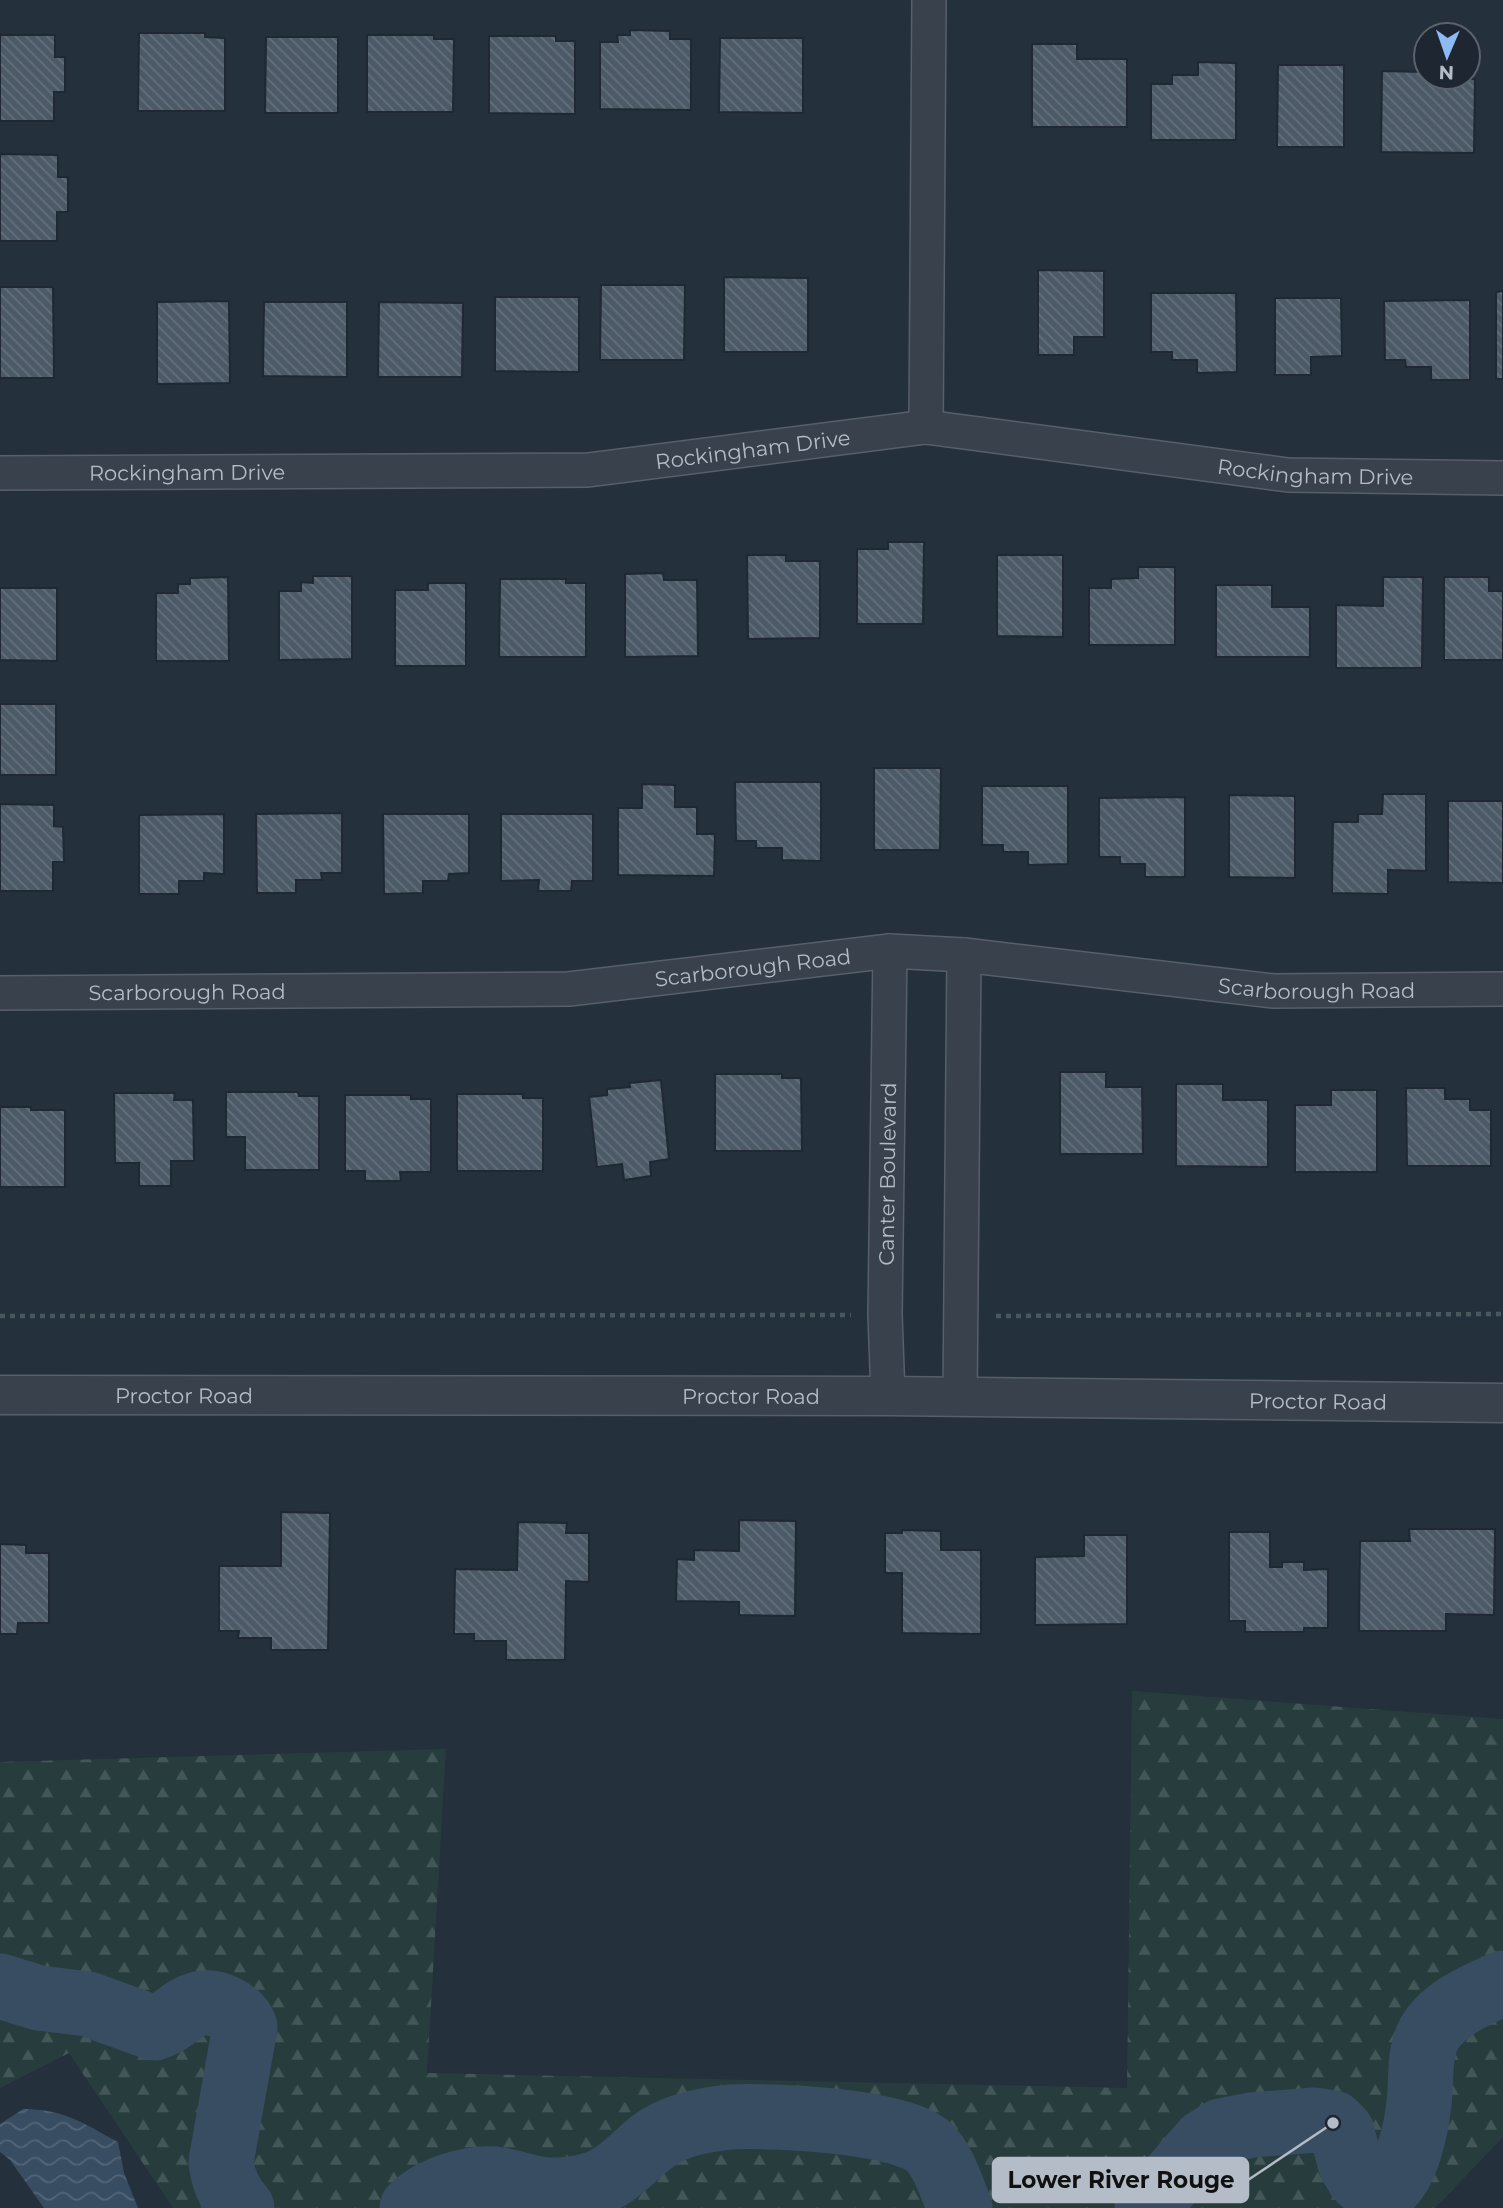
<svg xmlns="http://www.w3.org/2000/svg" width="1503" height="2208" viewBox="0 0 1503 2208" font-family="Montserrat,sans-serif">
  <style>
    .forest { fill: url(#forest-firs) }
    .water { fill: url(#water-waves) }
    .lines { fill: none; stroke-linecap: round; stroke-linejoin: round }
    .river { stroke: #394d62; stroke-width: 65 }
    .building { fill: url(#building-back-hatch); stroke: #1f2833; stroke-width: 2 }
    .minor-casing { stroke: #565f6a; stroke-width: 36 }
    .tertiary-casing { stroke: #565f6a; stroke-width: 41 }
    .path { stroke: #465a5c; stroke-width: 4.5; stroke-dasharray: 5 5; stroke-linecap: butt }
    .minor { stroke: #38414c; stroke-width: 33 }
    .tertiary { stroke: #38414c; stroke-width: 38 }
    .labels { text-anchor: middle; dominant-baseline: central; stroke-width: 6; stroke-linejoin: round; paint-order: stroke }
    .street-label { font-size: 21px; fill: #b3bcc7; stroke: #1d2631 }
    .leader { fill: none; stroke: #b3bcc7; stroke-width: 2.5 }
    .callout-dot { fill: #b3bcc7; stroke: #1d2631; stroke-width: 2.5 }
    .callout { fill: #b3bcc7; stroke: #b3bcc7; stroke-width: 2.5 }
    .callout-label { font-size: 23px; text-anchor: middle; font-weight: bold; fill: #111 }
  </style>
  <defs>
    <pattern id="forest-firs" width="22" height="20" patternUnits="userSpaceOnUse" patternTransform="scale(1.75)"><rect width="22" height="20" fill="#273d3d"/><path d="M5 1l3.5 6h-7zM16 11l3.5 6h-7z" fill="#445758"/></pattern>
    <pattern id="water-waves" width="16" height="10" patternUnits="userSpaceOnUse" patternTransform="scale(1.75)"><rect width="16" height="10" fill="#394d62"/><path d="M0 5q4-4 8 0t8 0" fill="none" stroke="#536577"/></pattern>
    <pattern id="building-back-hatch" width="6" height="6" patternUnits="userSpaceOnUse" patternTransform="scale(1.75)"><rect width="6" height="6" fill="#4c5a67"/><path d="M-1 5l2 2M0 0l6 6M5-1l2 2" fill="none" stroke="#63707b"/></pattern>
  </defs>
  <rect width="100%" height="100%" fill="#24303b"/>
  <polygon class="forest" points="1132,1691 1503,1719 1503,2137 1435,2208 173,2208 69,2053 0,2088 0,1762 446,1749 427,2073 1127,2088"/>
  <path class="water" d="M23,2109C64,2109 83,2123 118,2142L124,2173L138,2208H44L10,2160L0,2152V2124Z"/>
  <g class="lines">
    <g class="river">
      <path d="M0,1986L39,1998L88,2004L154,2028C171,2024 182,2008 198,2004C215,1999 239,2011 245,2027L221,2162C223,2180 229,2194 242,2208"/>
      <path d="M412,2208C431,2189 468,2177 495,2179C514,2181 534,2191 553,2190C564,2190 579,2188 590,2185C624,2177 641,2142 673,2130C691,2122 711,2119 730,2117C770,2115 900,2120 929,2147C944,2161 952,2189 960,2208"/>
      <path d="M1147,2208L1204,2142L1221,2131L1252,2125L1315,2120L1333,2123L1342,2132L1350,2163L1359,2178L1373,2190C1378,2189 1384,2189 1388,2187C1407,2175 1417,2124 1419,2103C1422,2081 1418,2054 1429,2034C1444,2008 1477,1995 1503,1983"/>
    </g>
  </g>
  <g class="building">
    <polygon points="630,30 670,31 670,39 691,39 691,110 600,109 600,42 618,42 617,35 630,35"/>
    <polygon points="139,33 205,33 205,37 225,38 225,111 138,111"/>
    <polygon points="0,35 55,35 55,57 65,57 65,92 54,92 54,121 0,121"/>
    <polygon points="367,35 434,35 434,39 454,39 453,112 367,112"/>
    <polygon points="489,36 556,36 556,41 575,41 575,114 489,113"/>
    <polygon points="266,37 338,37 338,113 265,113"/>
    <polygon points="720,38 803,38 803,113 719,112"/>
    <polygon points="1032,44 1077,44 1077,59 1127,59 1127,127 1032,127"/>
    <polygon points="1198,62 1236,63 1236,140 1151,140 1151,84 1172,84 1172,75 1198,75"/>
    <polygon points="1278,65 1344,65 1344,147 1277,147"/>
    <polygon points="1382,71 1426,72 1427,79 1475,79 1474,153 1381,152"/>
    <polygon points="0,154 58,155 58,177 68,177 68,212 57,212 57,241 0,241"/>
    <polygon points="1038,270 1104,271 1104,337 1074,337 1074,355 1038,355"/>
    <polygon points="724,277 808,278 808,352 724,352"/>
    <polygon points="601,285 685,285 684,360 600,360"/>
    <polygon points="0,287 53,287 54,378 0,378"/>
    <polygon points="1503,291 1503,379 1496,379 1496,292"/>
    <polygon points="1151,293 1236,293 1237,372 1197,373 1197,360 1172,360 1172,352 1151,352"/>
    <polygon points="495,297 579,297 579,372 495,371"/>
    <polygon points="1275,298 1341,298 1342,356 1311,357 1311,375 1275,375"/>
    <polygon points="1470,300 1470,380 1431,380 1431,367 1406,367 1405,360 1385,360 1384,301"/>
    <polygon points="229,301 230,383 157,384 157,302"/>
    <polygon points="264,302 347,302 347,377 263,376"/>
    <polygon points="379,302 463,303 462,377 378,377"/>
    <polygon points="888,542 924,542 923,624 857,624 857,549 888,549"/>
    <polygon points="747,555 786,555 786,561 820,561 820,638 748,639"/>
    <polygon points="997,555 1063,555 1063,637 997,636"/>
    <polygon points="1138,567 1175,567 1175,645 1089,645 1089,588 1111,588 1111,579 1138,578"/>
    <polygon points="663,573 664,580 697,580 698,656 625,657 625,574"/>
    <polygon points="313,576 352,576 352,659 279,660 279,591 301,591 301,582 313,583"/>
    <polygon points="228,577 229,661 156,661 156,593 178,593 178,584 190,584 190,578"/>
    <polygon points="1383,577 1423,577 1422,668 1336,668 1336,605 1383,606"/>
    <polygon points="1444,577 1489,577 1489,591 1503,591 1503,660 1444,660"/>
    <polygon points="500,579 566,579 566,583 586,583 586,657 499,657"/>
    <polygon points="428,583 466,583 466,666 395,666 395,590 428,590"/>
    <polygon points="1216,585 1272,585 1272,607 1310,607 1310,657 1216,657"/>
    <polygon points="0,588 57,588 57,661 0,660"/>
    <rect x="0" y="704" width="56" height="71"/>
    <polygon points="874,768 941,768 940,850 874,850"/>
    <polygon points="735,782 821,782 821,861 782,860 782,848 756,848 756,841 736,841"/>
    <polygon points="642,784 675,785 675,807 697,807 697,834 715,834 714,876 618,875 618,808 642,808"/>
    <polygon points="982,786 1068,786 1068,864 1028,865 1028,852 1003,852 1003,845 982,845"/>
    <polygon points="1383,794 1426,794 1426,871 1388,870 1388,894 1332,893 1333,822 1358,822 1358,814 1382,814"/>
    <polygon points="1229,795 1295,796 1295,878 1229,877"/>
    <polygon points="1185,797 1185,877 1145,877 1145,864 1120,864 1120,857 1099,857 1099,798"/>
    <polygon points="1448,801 1503,801 1503,883 1448,882"/>
    <polygon points="0,804 54,805 54,826 63,827 64,862 53,862 53,891 0,891"/>
    <polygon points="342,813 342,873 321,873 322,880 296,880 296,893 257,893 256,814"/>
    <polygon points="224,814 224,874 204,873 204,881 179,881 179,894 139,894 139,815"/>
    <polygon points="383,814 469,814 469,873 449,874 448,881 423,881 423,893 384,894"/>
    <polygon points="501,814 593,814 593,881 572,881 571,891 538,891 539,880 501,881"/>
    <polygon points="1060,1072 1106,1072 1106,1087 1142,1087 1143,1154 1060,1154"/>
    <polygon points="715,1074 782,1074 782,1078 801,1078 802,1151 715,1151"/>
    <polygon points="661,1080 669,1159 650,1162 651,1176 624,1180 622,1164 597,1167 589,1097 607,1095 607,1089 630,1087 629,1083"/>
    <polygon points="1176,1084 1223,1084 1223,1100 1268,1100 1268,1167 1176,1166"/>
    <polygon points="1406,1088 1445,1088 1445,1099 1470,1099 1470,1110 1491,1110 1491,1166 1407,1166"/>
    <polygon points="1331,1090 1377,1090 1377,1172 1295,1172 1295,1105 1331,1105"/>
    <polygon points="226,1092 298,1092 299,1096 319,1096 319,1170 245,1170 245,1137 226,1137"/>
    <polygon points="114,1093 175,1093 174,1100 193,1100 194,1161 171,1161 171,1186 139,1186 139,1163 115,1163"/>
    <polygon points="457,1094 523,1094 523,1098 543,1098 543,1171 457,1171"/>
    <polygon points="345,1095 411,1095 411,1099 431,1099 431,1172 400,1172 401,1181 365,1181 365,1171 345,1171"/>
    <polygon points="0,1107 31,1107 31,1110 65,1110 65,1187 0,1187"/>
    <polygon points="281,1512 330,1513 328,1650 271,1650 271,1638 238,1638 239,1631 219,1631 219,1566 281,1566"/>
    <polygon points="739,1520 796,1521 795,1616 739,1615 739,1602 676,1601 677,1559 694,1560 694,1550 739,1551"/>
    <polygon points="518,1522 567,1523 566,1533 589,1533 589,1582 566,1581 565,1660 506,1660 506,1641 474,1641 474,1634 454,1634 455,1569 517,1570"/>
    <polygon points="1409,1529 1495,1529 1494,1615 1446,1614 1446,1631 1359,1631 1360,1541 1410,1541"/>
    <polygon points="902,1530 941,1531 941,1550 981,1550 981,1634 902,1633 902,1573 885,1573 885,1533 902,1533"/>
    <polygon points="1229,1532 1270,1532 1270,1567 1282,1567 1282,1562 1304,1562 1304,1570 1328,1569 1328,1628 1304,1628 1304,1632 1245,1632 1245,1621 1229,1621"/>
    <polygon points="1084,1535 1127,1535 1127,1624 1035,1625 1035,1557 1084,1556"/>
    <polygon points="0,1544 26,1545 26,1553 49,1553 49,1623 18,1623 17,1634 0,1634"/>
  </g>
  <g class="lines">
    <g class="minor-casing">
      <g id="minor">
        <polyline points="926,427 929,0"/>
        <path id="s1" d="M0,473L588,470L926,427L1288,475L1503,478"/>
        <path id="s2" d="M0,993L569,989L890,951L964,955L1274,991L1503,989"/>
        <path id="s3" d="M888,1396L885,1315L890,951"/>
        <polyline points="960,1397 964,955"/>
      </g>
    </g>
    <g class="tertiary-casing">
      <g id="tertiary">
        <path id="s4" d="M0,1395L888,1396L1503,1403"/>
      </g>
    </g>
    <g class="path">
      <polyline points="0,1316 851,1315"/>
      <polyline points="996,1316 1503,1314"/>
    </g>
    <use href="#minor" class="minor"/>
    <use href="#tertiary" class="tertiary"/>
  </g>
  <g class="labels">
    <g class="street-label">
      <text stroke="none"><textPath href="#s1" startOffset="754">Rockingham Drive</textPath></text>
      <text stroke="none"><textPath href="#s1" startOffset="1321">Rockingham Drive</textPath></text>
      <text stroke="none"><textPath href="#s1" startOffset="187">Rockingham Drive</textPath></text>
      <text stroke="none"><textPath href="#s2" startOffset="754">Scarborough Road</textPath></text>
      <text stroke="none"><textPath href="#s2" startOffset="1321">Scarborough Road</textPath></text>
      <text stroke="none"><textPath href="#s2" startOffset="187">Scarborough Road</textPath></text>
      <text stroke="none"><textPath href="#s3" startOffset="222">Canter Boulevard</textPath></text>
      <text stroke="none"><textPath href="#s4" startOffset="184">Proctor Road</textPath></text>
      <text stroke="none"><textPath href="#s4" startOffset="751">Proctor Road</textPath></text>
      <text stroke="none"><textPath href="#s4" startOffset="1318">Proctor Road</textPath></text>
    </g>
  </g>
  <path class="leader" d="M1333 2123L1248 2180"/>
  <circle class="callout-dot" cx="1333" cy="2123" r="7"/>
  <rect class="callout" x="993" y="2158" width="255" height="44" rx="7"/>
  <g class="callout-label">
    <text x="1121" y="2188">Lower River Rouge</text>
  </g>
  <g transform="translate(1447 56) rotate(182)"><circle r="33" fill="#1d2631" stroke="#59626d" stroke-width="2"/>
  <path d="M0-5L12 26L0 18L-12 26Z" fill="#8cbbf4"/>
  <text y="-10" font-size="19" font-weight="bold" text-anchor="middle" fill="#b3bcc7">N</text>
  </g>
</svg>
